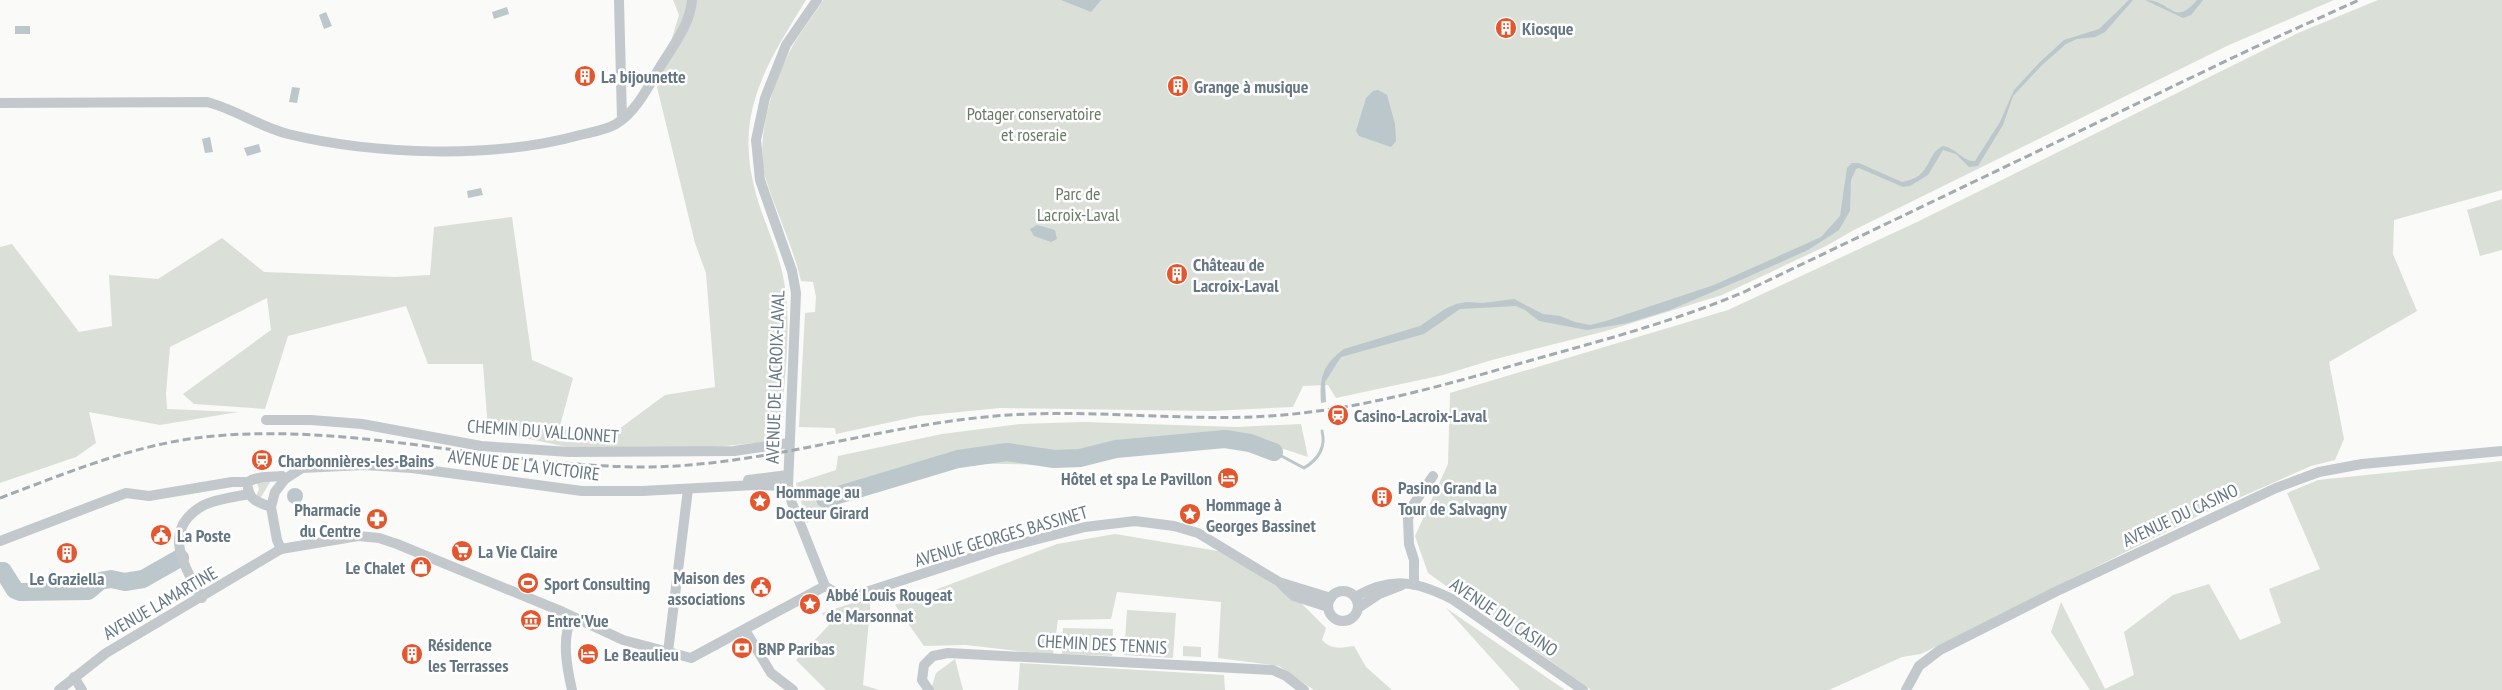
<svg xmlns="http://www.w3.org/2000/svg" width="2502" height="690" viewBox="0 0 2502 690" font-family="'PT Sans Narrow',sans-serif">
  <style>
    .green { fill: #dadfd7 }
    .water { fill: #bbc7cb }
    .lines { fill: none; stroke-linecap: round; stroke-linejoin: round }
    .stream { stroke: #bbc7cb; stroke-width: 3 }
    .river { stroke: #bbc7cb; stroke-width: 18 }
    .minor { stroke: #c3c8cc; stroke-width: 10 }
    .rail { stroke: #a2aab0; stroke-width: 3; stroke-dasharray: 8 4; stroke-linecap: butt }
    .labels { text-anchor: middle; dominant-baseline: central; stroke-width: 5; stroke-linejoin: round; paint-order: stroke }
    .poi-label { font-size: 18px; font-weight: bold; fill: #657683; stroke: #fff; text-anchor: start }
    .park-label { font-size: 18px; fill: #687a64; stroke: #fff }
    .street-label { font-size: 18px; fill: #657683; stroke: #fff }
  </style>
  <rect width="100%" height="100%" fill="#fafaf8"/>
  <g class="green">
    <path d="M673,0H806C768,62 735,110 754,186C761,217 777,246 783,276C793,325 784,379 781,428L776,441L714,447H567L488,430L483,364H428L406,306L288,336L265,409L194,404L183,394L271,330L267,298L170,347L166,393L167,409L238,412L160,425L89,412L96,443L76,457L0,483V247L12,244L79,332L112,326L109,275L158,279L222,238L264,272L395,277L430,275L434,227L512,217L532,360L573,378L559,429L615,432L665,395L715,387L706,273L695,243L657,87L679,15Z"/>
    <path d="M823,0H2334L2229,45L1854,230L1826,246L1722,295L1606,331L1492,360L1443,375L1336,398L1328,385L1303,386L1293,407L1211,411L1000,408L919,416L836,434L835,428L799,427L805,313L815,312L816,297L813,282L801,281C793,246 777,214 766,180C754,144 772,84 790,51C799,33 813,17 823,0Z"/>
    <polygon points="2378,0 2502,0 2502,190 2394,220 2393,254 2417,311 2329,362 2344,439 2335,460 2311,466 2200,515 1921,654 1902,657 1829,690 1591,690 1428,573 1415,536 1448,464 1450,393 1728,310 1917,222 2298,33"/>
    <polygon points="2502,199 2502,250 2480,256 2467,210"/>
    <polygon points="1083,422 1237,427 1301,424 1308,457 1235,433 1109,446 1052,465 953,463 852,494 807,523 796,483 836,470 838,456 942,434 1020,424"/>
    <polygon points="2502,461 2502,690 2090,690 2051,632 2061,602 2105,689 2134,675 2124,632 2173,595 2209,584 2240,640 2281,623 2269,589 2320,569 2287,493 2318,480"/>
    <polygon points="270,482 260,499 256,497 259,489 257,483"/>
    <path d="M1115,534L1224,552L1301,603L1326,628L1322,640C1331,650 1342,648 1354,646L1366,667L1392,690H1314L1279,666L1218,658L1221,602L1117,592L1111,619L1058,620L1053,655L966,645L924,646L895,605L1057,544Z"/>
    <polygon points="871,597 863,685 879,690 826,690 796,660 829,625 822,613"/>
    <polygon points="1446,608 1565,690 1520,690"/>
    <polygon points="1127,610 1176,613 1173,658 1124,655"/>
    <polygon points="1063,628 1113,629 1112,656 1062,654"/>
    <polygon points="1183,646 1201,647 1201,657 1183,656"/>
    <polygon points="955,659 963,690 931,690 936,673"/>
    <polygon points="1020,663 1224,675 1225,690 1018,690"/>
  </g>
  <g class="water">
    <polygon points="1061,0 1101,0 1091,12"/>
    <path d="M2129,0H2133L2105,32L2095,37L2077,39L2066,44L2042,65L2013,96L2003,125L1978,166L1969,167L1956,154L1943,150L1928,175L1910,186L1903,187L1859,168L1856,169L1851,180L1850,211L1839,230L1808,250L1743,279L1670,310L1628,323L1587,330L1539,321L1525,310L1516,306L1460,309L1424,334L1341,357L1325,382L1326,402L1321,403C1319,378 1323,364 1344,349L1420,326L1445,309L1456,304L1467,302L1483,303L1514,299L1543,314L1560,316L1575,322L1590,325L1606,321L1714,285L1821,237L1840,216L1847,168L1852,163H1859L1902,182C1933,177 1925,154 1943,146C1956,148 1963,162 1975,161L2000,122L2014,90L2040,62L2064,40L2099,29Z"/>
    <path d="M2145,0C2172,0 2173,28 2197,0H2203L2191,15L2183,18Z"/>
    <polygon points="507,7 509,14 494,19 492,12"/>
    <polygon points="326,12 332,26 324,29 319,15"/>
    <rect x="15" y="26" width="15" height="8"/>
    <polygon points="292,87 300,88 297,103 289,102"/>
    <polygon points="1378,90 1387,95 1395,124 1396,141 1391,147 1359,136 1356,131 1366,98 1373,91"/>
    <polygon points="210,137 213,152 205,153 202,139"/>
    <polygon points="259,144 261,152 247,156 244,148"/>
    <polygon points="481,188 483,195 468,198 467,191"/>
    <polygon points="1037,225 1055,230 1057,239 1051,242 1034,236 1030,229"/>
    <circle cx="295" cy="496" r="8"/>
  </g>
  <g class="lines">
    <path class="stream" d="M1274,452L1304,468C1319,459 1326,447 1322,431"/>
    <g class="river">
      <polyline points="825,499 958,459 1007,452 1054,459 1080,458 1116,449 1225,439 1250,443 1274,452"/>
      <polyline points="0,571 3,571 15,590 20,592 88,591 100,581 111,579 125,582 143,579 180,558"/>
    </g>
    <g class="minor">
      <polyline points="619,0 622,119"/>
      <path d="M817,0L786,45L765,98L756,140L760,180L792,271L796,293L788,486L792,503L825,586C836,594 844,596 857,595L995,550L1085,527L1135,521L1174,526L1198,533L1279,582L1294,596L1328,607"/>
      <path d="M0,103L207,102C235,109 260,127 288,134C375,155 494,159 580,135C592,132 606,130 616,124C636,112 648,87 660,67C673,46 690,25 692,0"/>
      <polyline points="266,420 311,420 362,424 481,446 569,452 734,451 789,443"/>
      <polyline points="748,480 788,475"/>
      <path d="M248,482C257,476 270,477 282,476L285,479"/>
      <path d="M248,488C249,500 260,503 271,507"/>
      <polyline points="0,541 126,493 149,496 232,482 248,482"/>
      <polyline points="281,549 277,540 271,507 275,492 285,479 302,468 364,465 412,468 582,491 642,491 755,485 788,486"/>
      <polyline points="1282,583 1331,598"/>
      <polyline points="1414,585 1414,560 1409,544 1408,519 1413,505 1433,476"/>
      <circle cx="1343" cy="606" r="15"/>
      <path d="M1355,597C1391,576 1416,581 1452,599L1583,690"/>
      <path d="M202,598C184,566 160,529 204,505C216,499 235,497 249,494"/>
      <polyline points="1358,608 1379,594 1402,585"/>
      <path d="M572,617C561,638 567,668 572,690"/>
      <polyline points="745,630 771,673 793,690"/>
      <polyline points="668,652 688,489"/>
      <polyline points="74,677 82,690"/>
      <polyline points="59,690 106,653 281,549 358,536 379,538 397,544 563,612 623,640 691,658 825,586"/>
      <polyline points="929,690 922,680 924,665 933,656 948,653 1273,670 1286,676 1304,690"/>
      <polyline points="1906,690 1919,666 1940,650 2055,592 2276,488 2319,472 2362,464 2502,451"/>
    </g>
    <path class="rail" d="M0,498C64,474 128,447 196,438C348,419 498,468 650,467C764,465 872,428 985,417C1080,407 1175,422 1270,416C1360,410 1445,385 1532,360C1604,340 1675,321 1744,292L2253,48L2359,0"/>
  </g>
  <defs>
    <g id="building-disc" transform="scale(1.125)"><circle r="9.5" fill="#e4572e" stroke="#fff"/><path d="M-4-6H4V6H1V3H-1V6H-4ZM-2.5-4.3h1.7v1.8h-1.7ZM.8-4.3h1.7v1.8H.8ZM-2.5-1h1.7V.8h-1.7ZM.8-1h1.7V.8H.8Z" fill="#fff"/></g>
    <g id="station-disc" transform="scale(1.125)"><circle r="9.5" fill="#e4572e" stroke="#fff"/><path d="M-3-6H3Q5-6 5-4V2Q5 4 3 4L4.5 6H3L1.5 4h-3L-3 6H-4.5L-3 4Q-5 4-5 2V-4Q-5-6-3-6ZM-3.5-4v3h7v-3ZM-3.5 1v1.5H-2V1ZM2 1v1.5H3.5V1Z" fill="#fff"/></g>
    <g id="hotel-disc" transform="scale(1.125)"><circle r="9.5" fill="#e4572e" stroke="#fff"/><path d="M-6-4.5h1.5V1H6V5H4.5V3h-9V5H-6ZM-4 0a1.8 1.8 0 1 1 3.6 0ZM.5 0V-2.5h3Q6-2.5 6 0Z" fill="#fff"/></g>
    <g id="sight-disc" transform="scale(1.125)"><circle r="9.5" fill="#e4572e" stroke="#fff"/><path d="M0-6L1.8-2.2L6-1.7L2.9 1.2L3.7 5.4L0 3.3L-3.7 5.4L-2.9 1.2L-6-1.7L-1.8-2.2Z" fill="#fff"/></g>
    <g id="pharmacy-disc" transform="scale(1.125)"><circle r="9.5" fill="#e4572e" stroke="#fff"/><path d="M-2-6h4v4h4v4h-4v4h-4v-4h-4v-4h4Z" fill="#fff"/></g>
    <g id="civic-disc" transform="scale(1.125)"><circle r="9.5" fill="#e4572e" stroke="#fff"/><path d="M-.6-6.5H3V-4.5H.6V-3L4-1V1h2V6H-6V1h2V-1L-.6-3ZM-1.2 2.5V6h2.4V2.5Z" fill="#fff"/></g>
    <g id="supermarket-disc" transform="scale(1.125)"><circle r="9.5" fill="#e4572e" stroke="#fff"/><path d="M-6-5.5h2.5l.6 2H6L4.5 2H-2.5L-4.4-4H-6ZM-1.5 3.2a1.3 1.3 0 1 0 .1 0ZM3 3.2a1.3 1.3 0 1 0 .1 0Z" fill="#fff"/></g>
    <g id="shop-disc" transform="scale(1.125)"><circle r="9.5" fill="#e4572e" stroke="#fff"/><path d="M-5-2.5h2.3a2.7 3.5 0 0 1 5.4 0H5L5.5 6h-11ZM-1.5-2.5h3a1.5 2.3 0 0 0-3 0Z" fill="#fff"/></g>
    <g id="stadium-disc" transform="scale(1.125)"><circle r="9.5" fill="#e4572e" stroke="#fff"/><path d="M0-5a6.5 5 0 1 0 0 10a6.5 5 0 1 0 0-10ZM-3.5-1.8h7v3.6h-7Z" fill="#fff"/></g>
    <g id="museum-disc" transform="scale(1.125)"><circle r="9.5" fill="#e4572e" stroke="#fff"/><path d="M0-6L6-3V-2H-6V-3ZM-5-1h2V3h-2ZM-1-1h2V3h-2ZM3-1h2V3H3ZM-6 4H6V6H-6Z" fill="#fff"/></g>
    <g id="bank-disc" transform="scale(1.125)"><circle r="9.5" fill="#e4572e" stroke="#fff"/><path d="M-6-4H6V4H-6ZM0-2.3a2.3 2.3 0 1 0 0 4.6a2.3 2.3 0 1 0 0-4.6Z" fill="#fff"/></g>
  </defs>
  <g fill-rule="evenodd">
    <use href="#building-disc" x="1506" y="28"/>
    <use href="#building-disc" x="585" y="76"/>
    <use href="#building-disc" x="1178" y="86"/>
    <use href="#building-disc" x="1177" y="274"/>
    <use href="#station-disc" x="1338" y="415"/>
    <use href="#station-disc" x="262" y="460"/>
    <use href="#hotel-disc" x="1228" y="478"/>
    <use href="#building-disc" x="1382" y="497"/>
    <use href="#sight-disc" x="760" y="501"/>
    <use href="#sight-disc" x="1190" y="514"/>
    <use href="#pharmacy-disc" x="377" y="519"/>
    <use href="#civic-disc" x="161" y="535"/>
    <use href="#supermarket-disc" x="462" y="551"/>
    <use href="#building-disc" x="67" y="553"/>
    <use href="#shop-disc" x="421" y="567"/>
    <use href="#stadium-disc" x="528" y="583"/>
    <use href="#civic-disc" x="761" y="587"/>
    <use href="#sight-disc" x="810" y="604"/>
    <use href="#museum-disc" x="531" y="620"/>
    <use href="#bank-disc" x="742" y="648"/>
    <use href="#building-disc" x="412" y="654"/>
    <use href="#hotel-disc" x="588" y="654"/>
  </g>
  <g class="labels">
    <g class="poi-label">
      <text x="1522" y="28">Kiosque</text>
      <text x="601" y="76">La bijounette</text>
      <text x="1194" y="86">Grange à musique</text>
      <text x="1193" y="264">Château de<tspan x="1193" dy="21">Lacroix-Laval</tspan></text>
      <text x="1354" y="415">Casino-Lacroix-Laval</text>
      <text x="278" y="460">Charbonnières-les-Bains</text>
      <text x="1212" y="478" text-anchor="end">Hôtel et spa Le Pavillon</text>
      <text x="1398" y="487">Pasino Grand la<tspan x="1398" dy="21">Tour de Salvagny</tspan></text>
      <text x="776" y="491">Hommage au<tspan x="776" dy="21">Docteur Girard</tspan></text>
      <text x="1206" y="504">Hommage à<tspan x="1206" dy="21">Georges Bassinet</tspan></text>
      <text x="361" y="509" text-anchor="end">Pharmacie<tspan x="361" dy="21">du Centre</tspan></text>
      <text x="177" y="535">La Poste</text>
      <text x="478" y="551">La Vie Claire</text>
      <text x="405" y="567" text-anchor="end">Le Chalet</text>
      <text x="745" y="577" text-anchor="end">Maison des<tspan x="745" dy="21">associations</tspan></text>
      <text x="67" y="578" text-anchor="middle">Le Graziella</text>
      <text x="544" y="583">Sport Consulting</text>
      <text x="826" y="594">Abbé Louis Rougeat<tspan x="826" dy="21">de Marsonnat</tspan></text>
      <text x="547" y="620">Entre'Vue</text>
      <text x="428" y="644">Résidence<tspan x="428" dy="21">les Terrasses</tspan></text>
      <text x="758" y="648">BNP Paribas</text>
      <text x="604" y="654">Le Beaulieu</text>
    </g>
    <g class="park-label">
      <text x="1034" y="113">Potager conservatoire<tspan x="1034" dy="21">et roseraie</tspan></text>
      <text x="1078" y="193">Parc de<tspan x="1078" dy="21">Lacroix-Laval</tspan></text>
    </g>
    <g class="street-label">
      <text transform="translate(775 377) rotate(-88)">AVENUE DE LACROIX-LAVAL</text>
      <text transform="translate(543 431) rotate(4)">CHEMIN DU VALLONNET</text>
      <text transform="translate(524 465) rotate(7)">AVENUE DE LA VICTOIRE</text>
      <text transform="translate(2180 515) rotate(-25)">AVENUE DU CASINO</text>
      <text transform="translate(1001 536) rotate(-16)">AVENUE GEORGES BASSINET</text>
      <text transform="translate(160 603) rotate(-30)">AVENUE LAMARTINE</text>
      <text transform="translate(1504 617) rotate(34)">AVENUE DU CASINO</text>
      <text transform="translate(1102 644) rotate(3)">CHEMIN DES TENNIS</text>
    </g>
  </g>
</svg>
